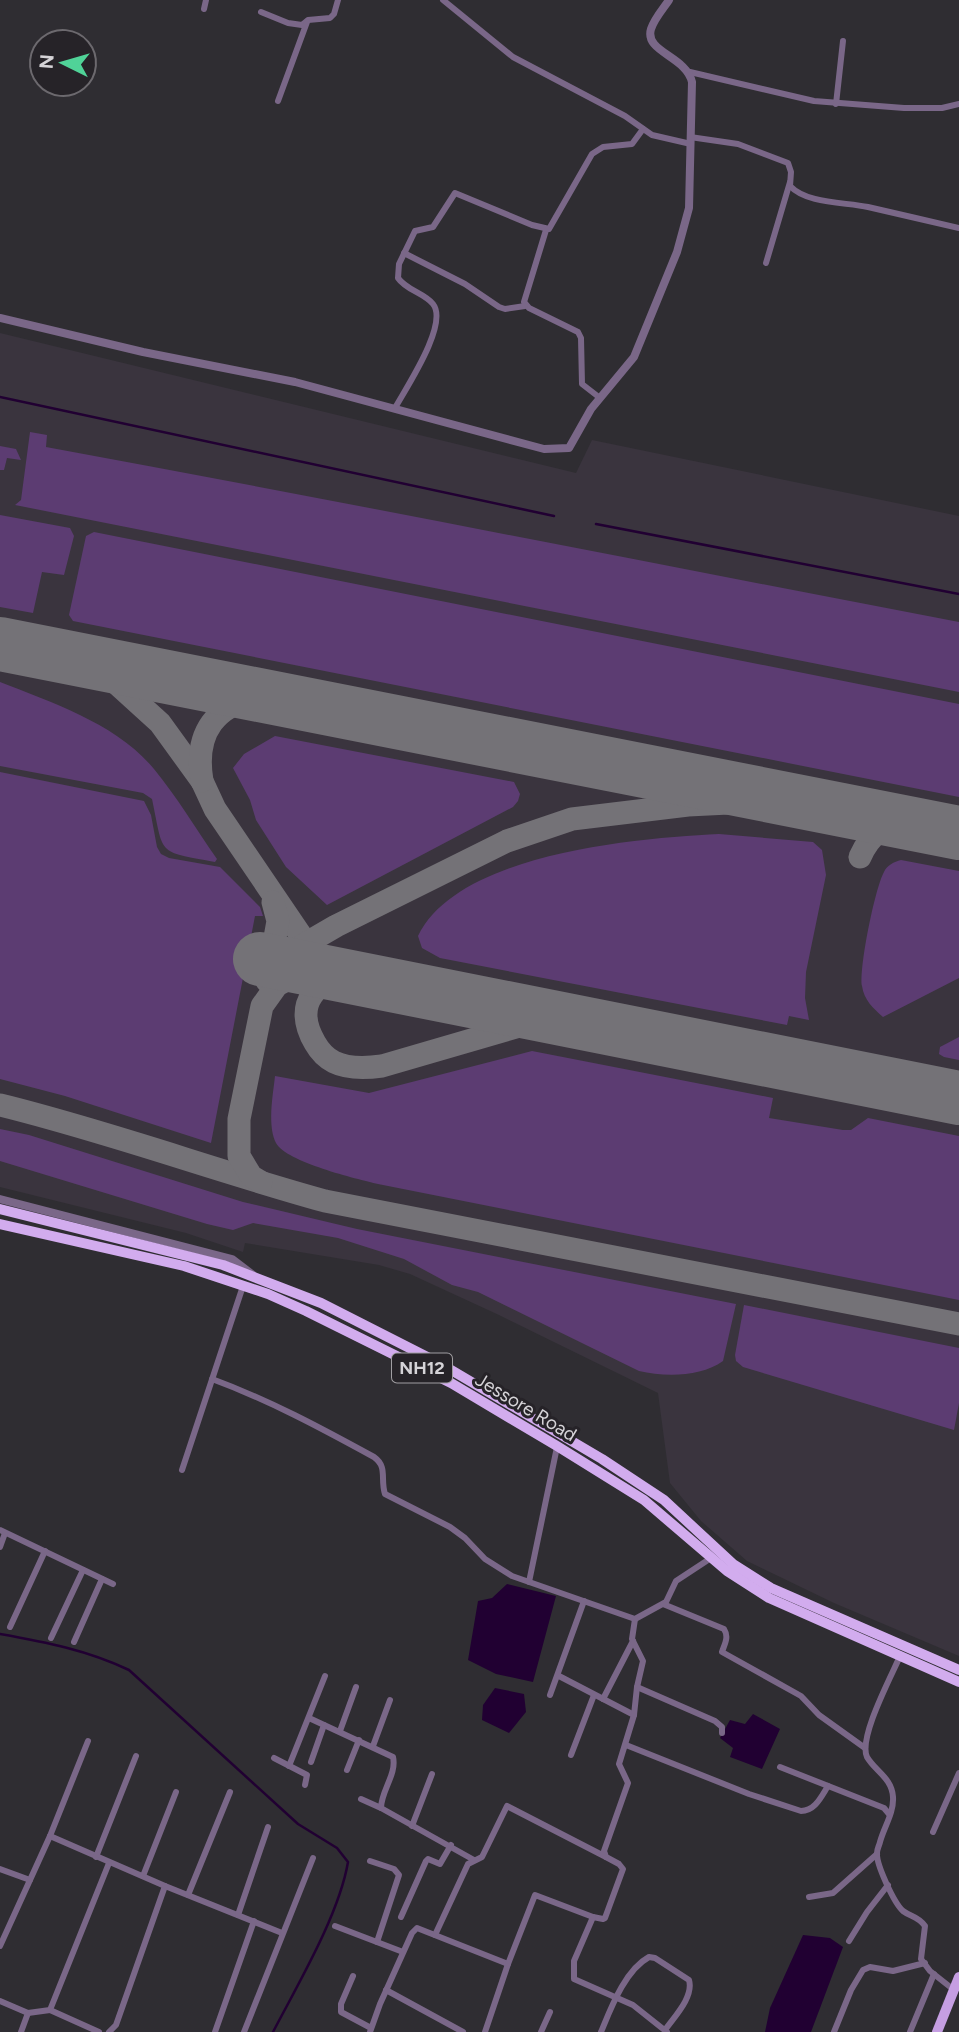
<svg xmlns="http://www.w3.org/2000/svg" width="959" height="2032" viewBox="0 0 959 2032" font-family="Figtree,sans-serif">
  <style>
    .built { fill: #3a343e }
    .green { fill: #5c3c72 }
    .water { fill: #210032 }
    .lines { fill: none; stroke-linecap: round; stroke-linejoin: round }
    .stream { stroke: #210032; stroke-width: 2.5 }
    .taxiway { stroke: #747277; stroke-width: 23 }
    .runway { stroke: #747277; stroke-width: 54 }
    .minor { stroke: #7a6788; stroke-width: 6 }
    .tertiary { stroke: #7a6788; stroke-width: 8 }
    .primary { stroke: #c59ee2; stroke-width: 10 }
    .trunk { stroke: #d2acee; stroke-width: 10 }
    .labels { text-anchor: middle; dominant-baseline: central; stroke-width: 6; stroke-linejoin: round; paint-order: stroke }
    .shield { fill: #262328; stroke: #a09ea2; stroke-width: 2 }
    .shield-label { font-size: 18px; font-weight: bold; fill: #d5d3d7 }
    .street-label { font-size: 19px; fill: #d5d3d7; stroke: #262328 }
  </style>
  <rect width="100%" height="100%" fill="#2f2d32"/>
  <polygon class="built" points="0,333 576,473 592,440 959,516 959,1656 834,1603 747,1561 701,1521 670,1483 658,1393 499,1315 410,1274 379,1265 245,1243 243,1252 186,1233 0,1187"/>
  <g class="green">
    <path d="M30,432L47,435L46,447C351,503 655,564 959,622V692L15,505L21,500Z"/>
    <polygon points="0,446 16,449 21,460 7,458 4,470 0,470"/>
    <polygon points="0,515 70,528 74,536 64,575 42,572 33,613 0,607"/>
    <polygon points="94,532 959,704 959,797 73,621 69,615 86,536"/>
    <path d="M0,682C53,703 117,724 154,769C177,797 196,829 217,859L215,862C156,851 164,856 152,799L143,793L0,766Z"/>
    <polygon points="275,736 514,782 520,794 518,801 513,807 327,905 286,867 256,820 250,800 233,768 244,754"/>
    <polygon points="0,772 144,801 151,815 157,847 161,854 169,858 220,867 260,907 263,916 255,916 211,1143 65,1096 0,1079"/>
    <path d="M719,834L813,842L822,850L826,875L806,972L805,998L809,1020L789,1016L787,1025L440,958L422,948L418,936C458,853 637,838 719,834Z"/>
    <path d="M901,860L959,871V978L883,1017C873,1008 864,1000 862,986C859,968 875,888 884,872C887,865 894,862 901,860Z"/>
    <polygon points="959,1037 959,1060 944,1057 939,1054 940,1047"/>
    <path d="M532,1051L773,1098L769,1118L843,1130H851L868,1118L959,1136V1300L378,1184C357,1179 286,1162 276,1143C267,1125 273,1095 275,1076L369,1093Z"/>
    <path d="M0,1129L29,1135L243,1202L357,1229L736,1304L723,1361C701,1377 665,1377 639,1371L478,1292L452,1285L404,1259L338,1238L253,1223L233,1230L207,1224L0,1161Z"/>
    <polygon points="744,1305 959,1348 959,1403 954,1430 743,1367 736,1361 735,1355"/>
  </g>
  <g class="water">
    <polygon points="507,1584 556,1596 533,1682 496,1674 468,1660 478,1601 492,1598"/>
    <polygon points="495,1688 524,1694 526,1712 509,1733 482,1720 483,1705"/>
    <polygon points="753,1714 780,1729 762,1769 730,1757 733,1748 720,1738 730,1720 745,1724"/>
    <polygon points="803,1935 830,1938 843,1947 811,2032 765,2032 770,2008"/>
  </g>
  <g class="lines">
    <g class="stream">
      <polyline points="0,397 554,516"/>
      <polyline points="596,524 959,594"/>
      <path d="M0,1634C45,1642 87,1650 129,1670L298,1824L337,1848L348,1862C339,1915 298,1984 273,2032"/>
    </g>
    <g class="taxiway">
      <path d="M66,657L98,671L116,683L160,723L202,781L215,809L308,946C324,961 340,970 361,978"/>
      <path d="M202,781C194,733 215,703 264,696"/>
      <path d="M860,857C871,832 884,826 910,823"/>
      <polyline points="269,971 278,921 273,902"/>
      <path d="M358,977C316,976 292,1004 315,1043C319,1050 326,1058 334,1062C348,1069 367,1068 382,1066L523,1025L553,1019L593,1024"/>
      <polyline points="267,981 281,958 336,926 507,841 572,819 688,805 749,802 818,805"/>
      <path d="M0,1105C110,1132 216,1171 325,1201L959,1324"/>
      <polyline points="261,1182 251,1176 239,1156 239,1119 262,1006 277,985 302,972 341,974"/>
    </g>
    <g class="runway">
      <polyline points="0,644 959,833"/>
      <polyline points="260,959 959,1098"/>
    </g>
    <g class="minor">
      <polyline points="443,0 513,57 625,116 652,135 691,144"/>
      <polyline points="204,9 206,0"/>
      <polyline points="261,12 288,23 302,25 308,20 330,18 334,14 338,0"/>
      <polyline points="690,72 814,101 904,108 942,108 959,104"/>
      <polyline points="278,101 307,22"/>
      <polyline points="836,104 843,41"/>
      <path d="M690,137L738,144L788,163L791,172L790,186C807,204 845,202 868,207C898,214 929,221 959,228"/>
      <polyline points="546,230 524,302 529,308 578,332 581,338 582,384 600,398"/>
      <polyline points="404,253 465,284 499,307 505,309 525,306"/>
      <polyline points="766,263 790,182"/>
      <path d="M395,408C406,388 449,324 433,304C424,293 406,290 398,278L399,264L415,231L433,227L455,193L532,225L549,229L592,154L603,147L632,144L643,129"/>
      <path d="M212,1379C269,1400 321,1428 374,1457C388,1467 380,1479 385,1494L450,1527L465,1538L485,1559L512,1576L635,1619L666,1602L676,1581L711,1558"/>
      <polyline points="182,1470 243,1286"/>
      <polyline points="0,1530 113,1584"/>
      <polyline points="0,1547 5,1533"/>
      <polyline points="529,1582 557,1447"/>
      <path d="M663,1604L724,1629C729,1637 725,1643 722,1652L801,1696L819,1715L865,1748"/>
      <polyline points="10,1627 45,1551"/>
      <polyline points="51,1638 83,1570"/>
      <polyline points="74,1642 102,1579"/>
      <path d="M900,1656C892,1675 858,1738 867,1757C875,1771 892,1778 893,1797C894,1813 884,1827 880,1842C879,1846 877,1849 877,1853C876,1864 894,1903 903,1911C911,1917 918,1916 925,1926L921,1959L930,1971L954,1990"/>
      <polyline points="559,1676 634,1715"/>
      <polyline points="637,1687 715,1721 722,1727 722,1733"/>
      <polyline points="550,1695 584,1601"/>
      <polyline points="603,1699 633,1641"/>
      <path d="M309,1718L393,1757C397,1774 381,1791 381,1808L474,1860"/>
      <polyline points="340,1731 356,1687"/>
      <path d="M626,1745L749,1794L801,1811C815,1811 821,1797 828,1786"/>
      <polyline points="373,1746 390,1700"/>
      <polyline points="571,1755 594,1695"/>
      <polyline points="274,1758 307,1775 305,1785"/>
      <polyline points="311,1762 324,1725"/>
      <polyline points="289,1766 325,1676"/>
      <polyline points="780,1767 884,1808 889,1814"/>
      <polyline points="347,1770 359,1740"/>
      <polyline points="361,1799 381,1808"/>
      <polyline points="412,1826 432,1774"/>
      <polyline points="933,1832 959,1773"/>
      <polyline points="50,1836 165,1886 116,2025 109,2032"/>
      <polyline points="96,1857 136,1756"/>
      <polyline points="370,1861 394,1869 399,1875 377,1942"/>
      <polyline points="0,1869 30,1880"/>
      <polyline points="143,1876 176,1792"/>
      <polyline points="165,1886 282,1933"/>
      <polyline points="188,1895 230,1792"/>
      <polyline points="809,1897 833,1893 877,1854"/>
      <polyline points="238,1915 268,1827"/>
      <polyline points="401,1917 426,1861 428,1859 440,1864 451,1845"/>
      <polyline points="593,1917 603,1919 605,1918 623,1869 619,1864 606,1857 604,1851 628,1783 619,1764 634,1715 637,1687 643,1661 632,1639 635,1619"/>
      <polyline points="335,1926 403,1952"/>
      <polyline points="435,1935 468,1864 482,1857 507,1806 606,1857"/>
      <polyline points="849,1941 867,1912 888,1885"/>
      <polyline points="0,1946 50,1836 88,1741"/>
      <polyline points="353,1976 341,2004 341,2012 371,2028"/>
      <polyline points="386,1990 463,2032"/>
      <polyline points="0,2001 28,2013 21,2032"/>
      <polyline points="50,2010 99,2032"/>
      <polyline points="28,2013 50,2010 109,1863"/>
      <polyline points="215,2032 254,1921"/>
      <polyline points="244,2032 313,1858"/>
      <polyline points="370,2032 380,2004 412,1933 417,1928 508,1964"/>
      <polyline points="485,2032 508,1964 535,1895 593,1917 574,1961 574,1979 633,2005 667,2032"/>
      <polyline points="541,2032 550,2012"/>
      <path d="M601,2032C611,2008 625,1970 649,1957L655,1958L689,1980C694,1997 674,2017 665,2030"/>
      <polyline points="834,2032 851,1990 863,1970 870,1967 893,1971 925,1963"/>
      <polyline points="910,2032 934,1974"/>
    </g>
    <g class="tertiary">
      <path d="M0,318L143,352L295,382L544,449L569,448L591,409L634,357L677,252L689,208L692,82C686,56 644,52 651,29C654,19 663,9 669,0"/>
      <polyline points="0,1199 232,1259 253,1275"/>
    </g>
    <polyline class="primary" points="937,2032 959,1977"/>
    <g class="trunk">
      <polyline points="0,1209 223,1265 321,1303 441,1364 602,1459 664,1500 733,1564 771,1588 959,1670"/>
      <polyline points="0,1224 184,1266 268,1294 306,1311 451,1383 557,1446 644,1500 727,1571 769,1598 959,1682"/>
    </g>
  </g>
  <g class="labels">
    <rect class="shield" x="392" y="1353.5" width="60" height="29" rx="5"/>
    <g class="shield-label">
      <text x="422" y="1368">NH12</text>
    </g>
    <g class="street-label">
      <text transform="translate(526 1407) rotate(31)">Jessore Road</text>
    </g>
  </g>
  <g transform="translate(63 63) rotate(275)"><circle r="33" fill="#262328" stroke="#6c696e" stroke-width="2"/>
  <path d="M0-5L12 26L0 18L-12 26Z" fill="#50d398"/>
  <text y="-10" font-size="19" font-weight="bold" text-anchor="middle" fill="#d5d3d7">N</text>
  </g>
</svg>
